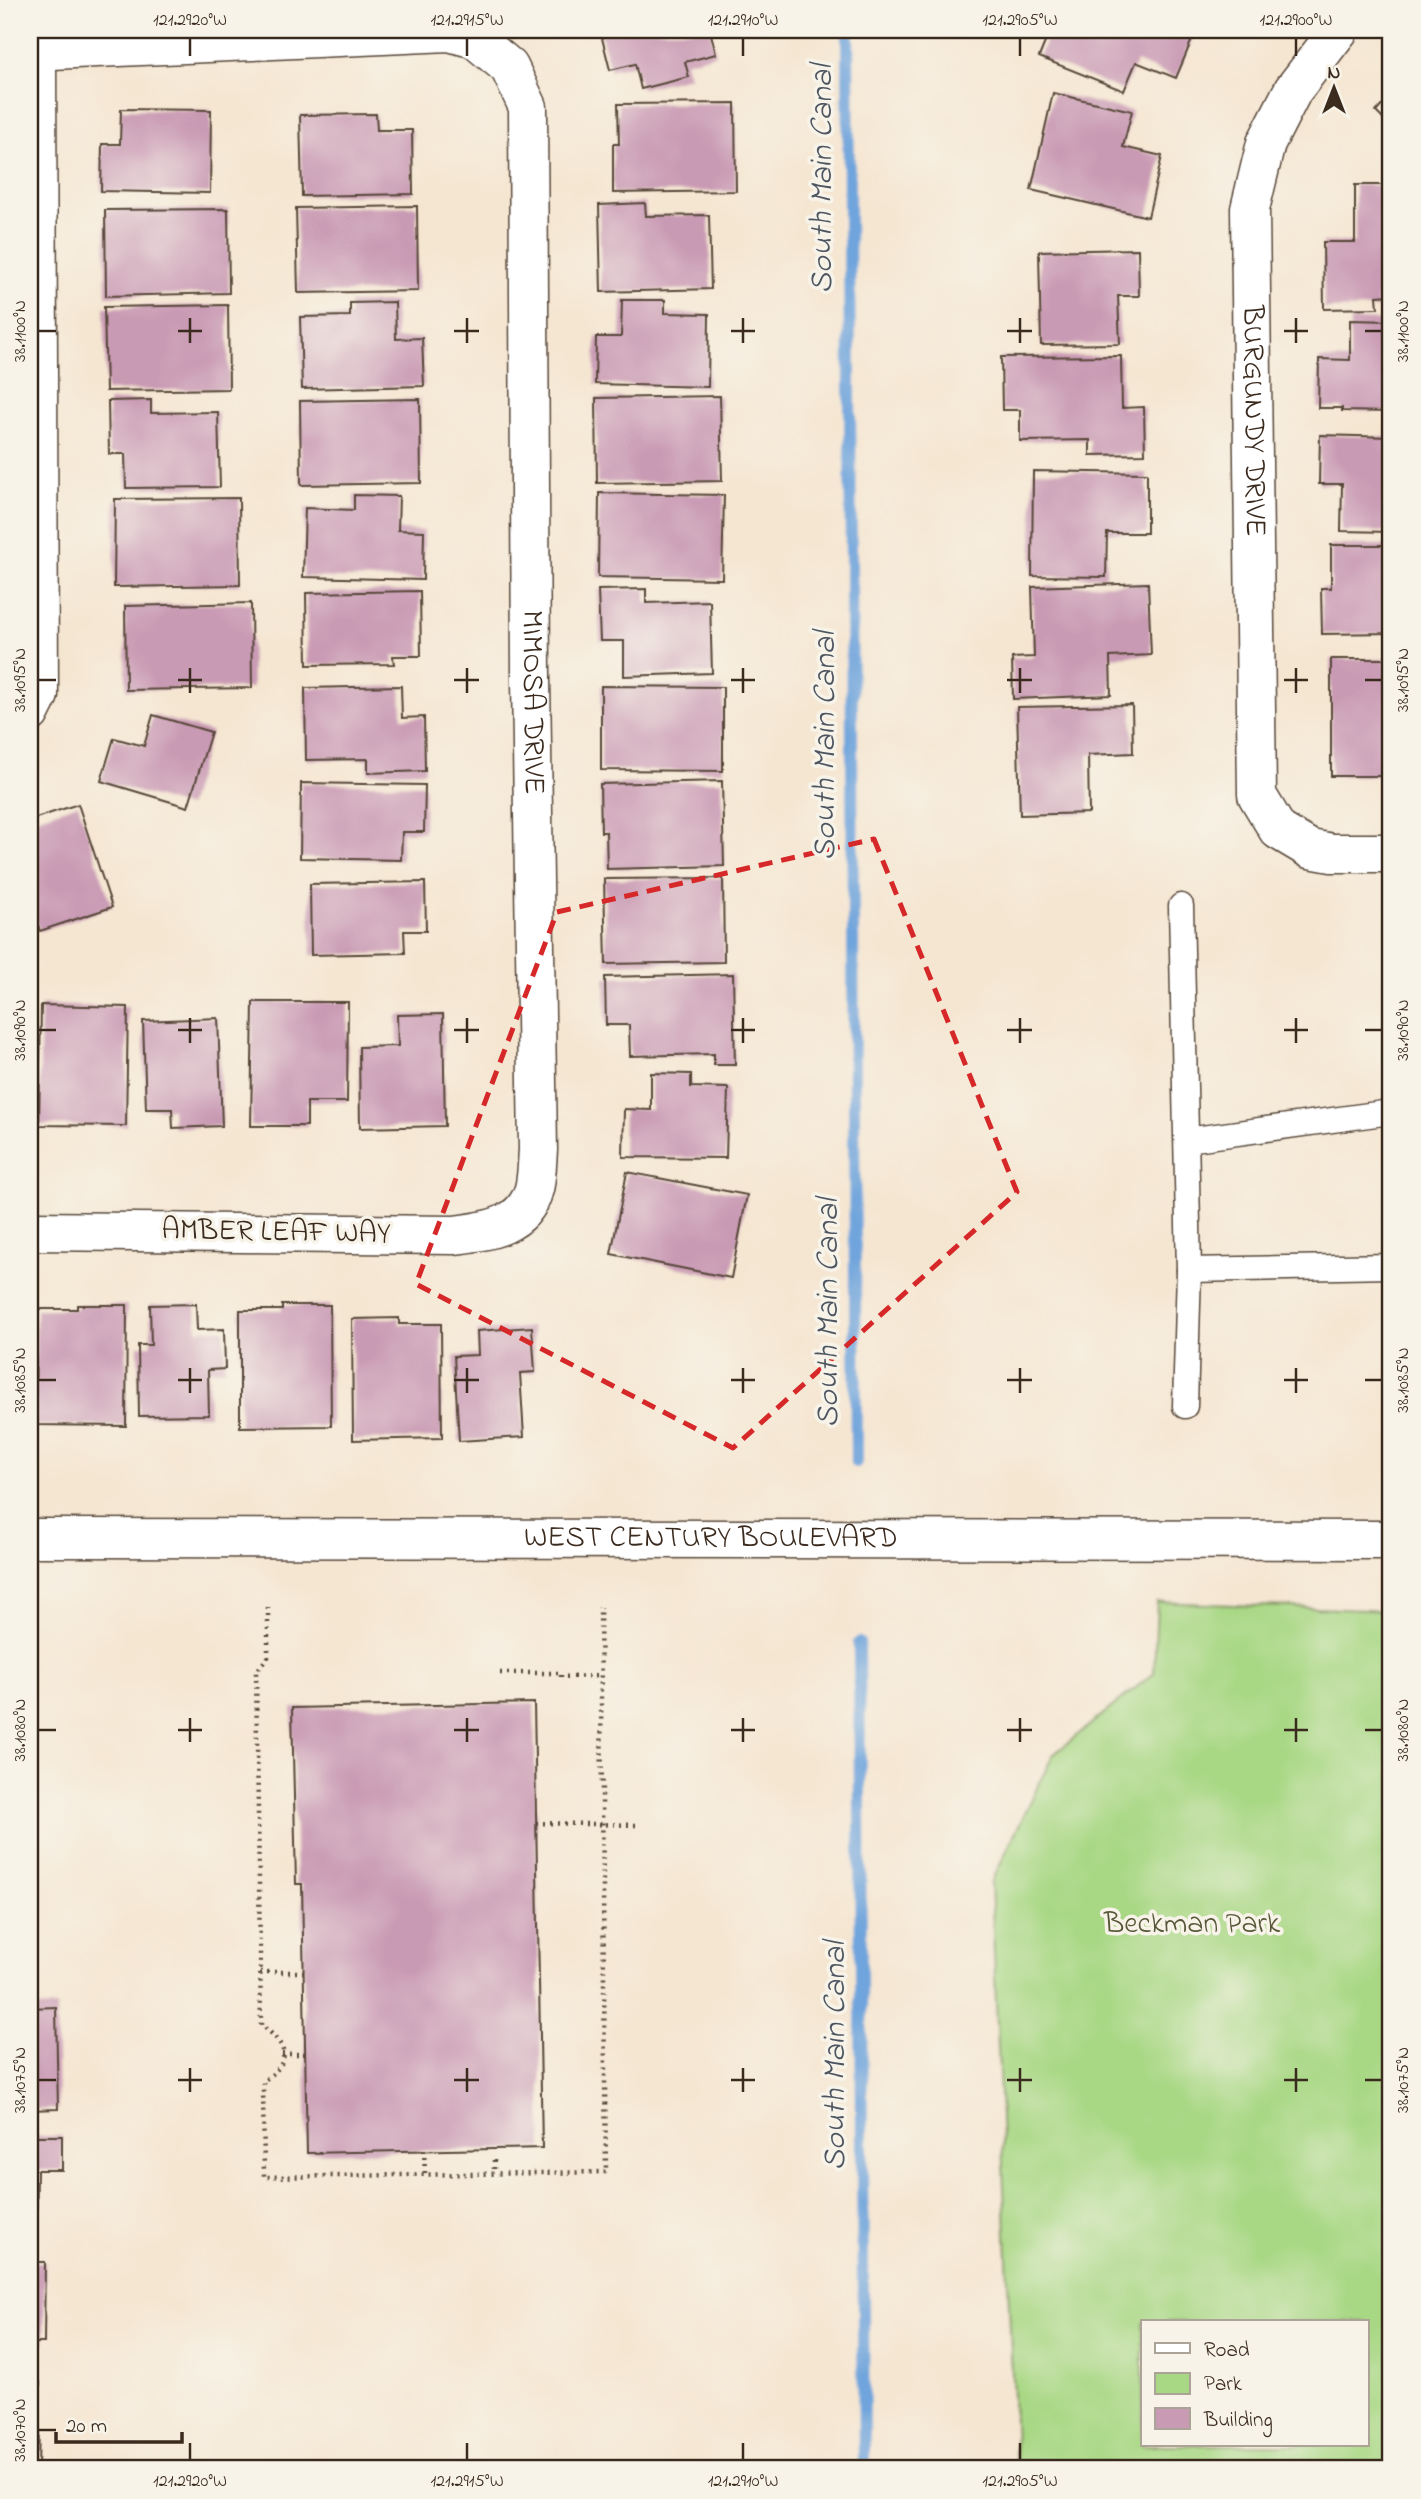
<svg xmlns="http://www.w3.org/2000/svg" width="1421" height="2499" viewBox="0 0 1421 2499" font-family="'Indie Flower',sans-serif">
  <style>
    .green { fill: #a9d885; stroke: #728152; stroke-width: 2; fill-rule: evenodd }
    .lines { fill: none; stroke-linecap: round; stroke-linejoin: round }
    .stream { stroke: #6fa4dc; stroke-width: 12 }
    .building { fill: #c99ab4 }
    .lane-casing { stroke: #574639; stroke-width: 27 }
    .street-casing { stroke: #574639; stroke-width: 41 }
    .secondary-casing { stroke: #574639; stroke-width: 41 }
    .path { stroke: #574639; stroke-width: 4.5; stroke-dasharray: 2 5; stroke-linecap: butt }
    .lane { stroke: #fff; stroke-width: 24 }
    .street { stroke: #fff; stroke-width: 38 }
    .secondary { stroke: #fff; stroke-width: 38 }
    .marked { fill: none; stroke: #d62828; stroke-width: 5; stroke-dasharray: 14 9; stroke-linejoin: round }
    .ticks { fill: none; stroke: #3b2a1e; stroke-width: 2.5 }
    .labels { text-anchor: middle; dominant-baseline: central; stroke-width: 7; stroke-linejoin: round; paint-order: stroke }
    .street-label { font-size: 30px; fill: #3b2a1e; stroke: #f7f3e8 }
    .park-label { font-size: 30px; fill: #565638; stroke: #f7f3e8 }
    .water-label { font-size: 32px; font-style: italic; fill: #4d5560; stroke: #f7f3e8 }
    .neatline { fill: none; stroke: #3b2a1e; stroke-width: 2.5 }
    .ticks-label { font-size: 18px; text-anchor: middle; fill: #3b2a1e }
  </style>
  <rect width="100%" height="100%" fill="#f7f3e8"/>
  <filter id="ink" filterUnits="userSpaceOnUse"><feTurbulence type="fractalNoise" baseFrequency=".0143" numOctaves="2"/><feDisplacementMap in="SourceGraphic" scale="14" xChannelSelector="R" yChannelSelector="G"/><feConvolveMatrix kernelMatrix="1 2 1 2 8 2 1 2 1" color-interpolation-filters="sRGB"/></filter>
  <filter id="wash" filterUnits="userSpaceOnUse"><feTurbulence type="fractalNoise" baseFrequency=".00686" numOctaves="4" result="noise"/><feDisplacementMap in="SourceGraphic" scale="28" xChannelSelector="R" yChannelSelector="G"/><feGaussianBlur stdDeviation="1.57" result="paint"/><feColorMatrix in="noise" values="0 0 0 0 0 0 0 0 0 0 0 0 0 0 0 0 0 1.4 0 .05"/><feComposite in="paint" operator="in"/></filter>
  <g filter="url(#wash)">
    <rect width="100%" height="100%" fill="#f5e6d2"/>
    <path class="green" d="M1157,1602L1391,1611V2469H1016L991,1883L1053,1755L1154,1673ZM1143,2322H1367V2445H1143Z"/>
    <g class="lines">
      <g class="stream">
        <polyline points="848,30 856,1462"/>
        <polyline points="859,1643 864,2469"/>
      </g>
    </g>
    <g id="blocks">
      <g class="building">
        <polygon points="600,30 710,30 716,54 685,62 689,77 641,89 635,64 610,70"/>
        <polygon points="1050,30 1196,30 1176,78 1136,62 1124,91 1039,57"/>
        <polygon points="1053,93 1132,111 1123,147 1162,156 1148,217 1031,190"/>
        <polygon points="1391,95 1391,127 1376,112"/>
        <polygon points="735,103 736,191 613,193 613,144 619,144 618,104"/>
        <polygon points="121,109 211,110 210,193 101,191 102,144 120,144"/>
        <polygon points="376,114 377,130 412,130 413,194 302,196 300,115"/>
        <polygon points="1355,185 1391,185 1391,295 1377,296 1378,308 1324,309 1323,242 1355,242"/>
        <polygon points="645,203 646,216 709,215 711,289 601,292 599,205"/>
        <polygon points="417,206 418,291 298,293 296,208"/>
        <polygon points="228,209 229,293 106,296 105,210"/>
        <polygon points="1138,249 1139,296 1118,296 1120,344 1041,345 1039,251"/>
        <polygon points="622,300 665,300 665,313 709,314 708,387 595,384 596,337 621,337"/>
        <polygon points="395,302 396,339 422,338 424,386 302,389 300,317 350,316 350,303"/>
        <polygon points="228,305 229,389 106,391 104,307"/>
        <polygon points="1350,320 1391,321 1391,412 1342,411 1342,408 1318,408 1319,359 1350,360"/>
        <polygon points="1121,356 1122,408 1144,407 1145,454 1090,455 1090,440 1020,441 1020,410 1002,410 1001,357"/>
        <polygon points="720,396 722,481 597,483 596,398"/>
        <polygon points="420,399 421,483 301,485 300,401"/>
        <polygon points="151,400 151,413 218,412 220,487 126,488 125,454 109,454 108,401"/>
        <polygon points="1320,435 1391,437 1391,532 1341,531 1342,484 1319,484"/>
        <polygon points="1033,471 1147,473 1147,533 1107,533 1106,577 1032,576"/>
        <polygon points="599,493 724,495 722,579 598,577"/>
        <polygon points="354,495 399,496 398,530 424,531 423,580 303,577 305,508 354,510"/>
        <polygon points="239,498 240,585 114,587 115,499"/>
        <polygon points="1331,545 1391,545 1391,633 1322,634 1321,588 1331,588"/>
        <polygon points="1148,583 1151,655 1110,657 1111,695 1013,699 1012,658 1034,657 1032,587"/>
        <polygon points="646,589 646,603 710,601 712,673 624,676 624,641 600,641 598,590"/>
        <polygon points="420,591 421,656 393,656 394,664 307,665 306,593"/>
        <polygon points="251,603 252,688 126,690 125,606"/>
        <polygon points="1331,659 1386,659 1386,677 1391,677 1391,776 1331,776"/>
        <polygon points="401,686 402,718 424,717 425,771 368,773 368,759 306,760 305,688"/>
        <polygon points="601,686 723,687 723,771 601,770"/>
        <polygon points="1132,705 1133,753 1088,755 1089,813 1020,815 1017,707"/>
        <polygon points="153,715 211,732 188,807 101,781 114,738 144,746"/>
        <polygon points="722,781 724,866 607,869 606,832 601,832 600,784"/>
        <polygon points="301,783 425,785 424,832 402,832 401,860 300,858"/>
        <polygon points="78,804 112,907 40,931 30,901 30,820"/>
        <polygon points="723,878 724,962 606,964 604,879"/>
        <polygon points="425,882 426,931 404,931 405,953 311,955 310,884"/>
        <polygon points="733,974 735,1065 714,1065 714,1054 630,1056 629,1025 606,1025 605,977"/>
        <polygon points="253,1002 348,1002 347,1102 307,1102 307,1126 251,1126"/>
        <polygon points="41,1005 128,1007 126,1126 39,1125"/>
        <polygon points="443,1014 445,1126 360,1128 359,1047 398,1046 397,1015"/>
        <polygon points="218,1018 222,1126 173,1128 172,1109 146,1109 143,1021"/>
        <polygon points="651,1073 691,1074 691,1087 728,1088 726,1158 623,1157 624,1109 651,1110"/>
        <polygon points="627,1172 747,1195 731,1278 611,1254"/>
        <polygon points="196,1304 197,1330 224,1329 225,1369 208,1370 209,1415 139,1416 138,1345 151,1345 150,1305"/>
        <polygon points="77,1305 127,1305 126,1426 35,1425 36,1309 77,1309"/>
        <polygon points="282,1305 330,1305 331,1426 240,1427 240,1310 282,1310"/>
        <polygon points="399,1318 399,1324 441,1324 442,1438 353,1440 352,1319"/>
        <polygon points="532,1327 535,1372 520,1373 524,1437 459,1441 454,1356 478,1355 477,1331"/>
        <polygon points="534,1703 542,2148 307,2153 302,1884 296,1884 292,1708"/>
        <polygon points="56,2007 58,2109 30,2110 30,2008"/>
        <polygon points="30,2136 62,2136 62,2170 37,2170 36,2237 30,2237"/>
        <polygon points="30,2262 45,2262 44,2343 30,2343"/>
        <polygon points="30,2382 40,2382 38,2469 30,2469"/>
      </g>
    </g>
  </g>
  <g filter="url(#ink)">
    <use href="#blocks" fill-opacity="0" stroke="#574639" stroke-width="2"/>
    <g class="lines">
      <g class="lane-casing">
        <g id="lane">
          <polyline points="1181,906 1189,1270 1185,1406"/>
          <polyline points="1187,1140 1391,1112"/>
          <polyline points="1189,1270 1391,1266"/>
        </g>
      </g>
      <g class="street-casing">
        <g id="street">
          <path id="s1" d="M1339,30L1293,90L1266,143L1250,209L1257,795L1278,830L1310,849L1332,853H1391"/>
          <path id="s2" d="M30,51L449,32L475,39L509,67L528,107L531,679L538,1150C537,1162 537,1177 534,1189C524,1227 487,1231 454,1235L30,1231"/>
          <polyline points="30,713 39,695 37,51"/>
        </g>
      </g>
      <g class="secondary-casing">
        <g id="secondary">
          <path id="s3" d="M30,1538L1391,1540"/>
        </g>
      </g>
      <g class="path">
        <path d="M268,1607V1657L256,1672L261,2025C287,2044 294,2061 263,2081L264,2177L606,2172L600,1607"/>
        <polyline points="500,1673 561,1673 561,1677 600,1676"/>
        <polyline points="536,1823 640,1825"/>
        <polyline points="260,1972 304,1972"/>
        <polyline points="282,2054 306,2054"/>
        <polyline points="424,2150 425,2175"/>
        <polyline points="494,2160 494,2174"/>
      </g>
      <use href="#lane" class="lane"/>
      <use href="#street" class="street"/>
      <use href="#secondary" class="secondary"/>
    </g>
  </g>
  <path class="marked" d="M874,839L1017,1192L733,1448L416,1284L557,912Z"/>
  <path class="ticks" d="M190,38V56M467,38V56M743,38V56M1020,38V56M1296,38V56M190,318V343M467,318V343M743,318V343M1020,318V343M1296,318V343M38,331H56M178,331H202M454,331H479M731,331H755M1007,331H1032M1284,331H1308M1365,331H1382M190,668V693M467,668V693M743,668V693M1020,668V693M1296,668V693M38,680H56M178,680H202M454,680H479M731,680H755M1007,680H1032M1284,680H1308M1365,680H1382M190,1018V1043M467,1018V1043M743,1018V1043M1020,1018V1043M1296,1018V1043M38,1030H56M178,1030H202M454,1030H479M731,1030H755M1007,1030H1032M1284,1030H1308M1365,1030H1382M190,1368V1393M467,1368V1393M743,1368V1393M1020,1368V1393M1296,1368V1393M38,1380H56M178,1380H202M454,1380H479M731,1380H755M1007,1380H1032M1284,1380H1308M1365,1380H1382M190,1718V1742M467,1718V1742M743,1718V1742M1020,1718V1742M1296,1718V1742M38,1730H56M178,1730H202M454,1730H479M731,1730H755M1007,1730H1032M1284,1730H1308M1365,1730H1382M190,2068V2092M467,2068V2092M743,2068V2092M1020,2068V2092M1296,2068V2092M38,2080H56M178,2080H202M454,2080H479M731,2080H755M1007,2080H1032M1284,2080H1308M1365,2080H1382M38,2430H56M190,2443V2460M467,2443V2460M743,2443V2460M1020,2443V2460"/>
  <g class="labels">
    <g class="street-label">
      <text stroke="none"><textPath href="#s1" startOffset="415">BURGUNDY DRIVE</textPath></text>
      <text stroke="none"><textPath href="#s2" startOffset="1130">MIMOSA DRIVE</textPath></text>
      <text transform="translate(276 1233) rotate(1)">AMBER LEAF WAY</text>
      <text stroke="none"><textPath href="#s3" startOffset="681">WEST CENTURY BOULEVARD</textPath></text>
    </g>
    <g class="park-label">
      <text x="1192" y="1925">Beckman Park</text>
    </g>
    <g class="water-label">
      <text transform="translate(823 179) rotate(-90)">South Main Canal</text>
      <text transform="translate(826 746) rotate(-90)">South Main Canal</text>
      <text transform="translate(829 1313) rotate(-90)">South Main Canal</text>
      <text transform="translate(836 2056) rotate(-90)">South Main Canal</text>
    </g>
  </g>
  <rect width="1421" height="2499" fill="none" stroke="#f7f3e8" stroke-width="77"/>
  <rect x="1141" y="2320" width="228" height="126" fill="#f7f3e8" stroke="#aca397" stroke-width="2"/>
  <rect x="1155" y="2343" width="35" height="10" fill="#ffffff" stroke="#aca397" stroke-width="2"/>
  <text x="1204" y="2356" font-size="21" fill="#3b2a1e">Road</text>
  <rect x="1155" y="2373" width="35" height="21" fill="#a9d885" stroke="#aca397" stroke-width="2"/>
  <text x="1204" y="2390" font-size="21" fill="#3b2a1e">Park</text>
  <rect x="1155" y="2408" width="35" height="21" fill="#c99ab4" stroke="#aca397" stroke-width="2"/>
  <text x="1204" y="2426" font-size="21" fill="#3b2a1e">Building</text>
  <g transform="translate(1334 88)" stroke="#f7f3e8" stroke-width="5" paint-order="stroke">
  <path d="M0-5L12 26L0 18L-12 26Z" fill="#3b2a1e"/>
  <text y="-10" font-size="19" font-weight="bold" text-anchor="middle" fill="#3b2a1e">N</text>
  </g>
  <path d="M56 2432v10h126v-10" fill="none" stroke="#3b2a1e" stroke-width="3.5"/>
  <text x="66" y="2432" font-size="21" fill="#3b2a1e" stroke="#f7f3e8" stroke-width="5" paint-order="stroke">20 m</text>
  <rect x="38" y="38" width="1344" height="2422" class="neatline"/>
  <g class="ticks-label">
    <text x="190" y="25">121.2920°W</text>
    <text x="467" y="25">121.2915°W</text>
    <text x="743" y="25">121.2910°W</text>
    <text x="1020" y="25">121.2905°W</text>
    <text x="1296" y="25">121.2900°W</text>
    <text transform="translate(19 331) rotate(-90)" y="6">38.1100°N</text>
    <text transform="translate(1402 331) rotate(-90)" y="6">38.1100°N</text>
    <text transform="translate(19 680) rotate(-90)" y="6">38.1095°N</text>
    <text transform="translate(1402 680) rotate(-90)" y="6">38.1095°N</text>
    <text transform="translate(19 1030) rotate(-90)" y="6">38.1090°N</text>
    <text transform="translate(1402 1030) rotate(-90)" y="6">38.1090°N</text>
    <text transform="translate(19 1380) rotate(-90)" y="6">38.1085°N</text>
    <text transform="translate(1402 1380) rotate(-90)" y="6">38.1085°N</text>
    <text transform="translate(19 1730) rotate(-90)" y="6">38.1080°N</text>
    <text transform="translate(1402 1730) rotate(-90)" y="6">38.1080°N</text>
    <text transform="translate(19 2080) rotate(-90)" y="6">38.1075°N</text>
    <text transform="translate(1402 2080) rotate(-90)" y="6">38.1075°N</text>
    <text transform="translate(19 2430) rotate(-90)" y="6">38.1070°N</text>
    <text x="190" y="2486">121.2920°W</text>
    <text x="467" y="2486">121.2915°W</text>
    <text x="743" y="2486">121.2910°W</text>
    <text x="1020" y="2486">121.2905°W</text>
  </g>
</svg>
